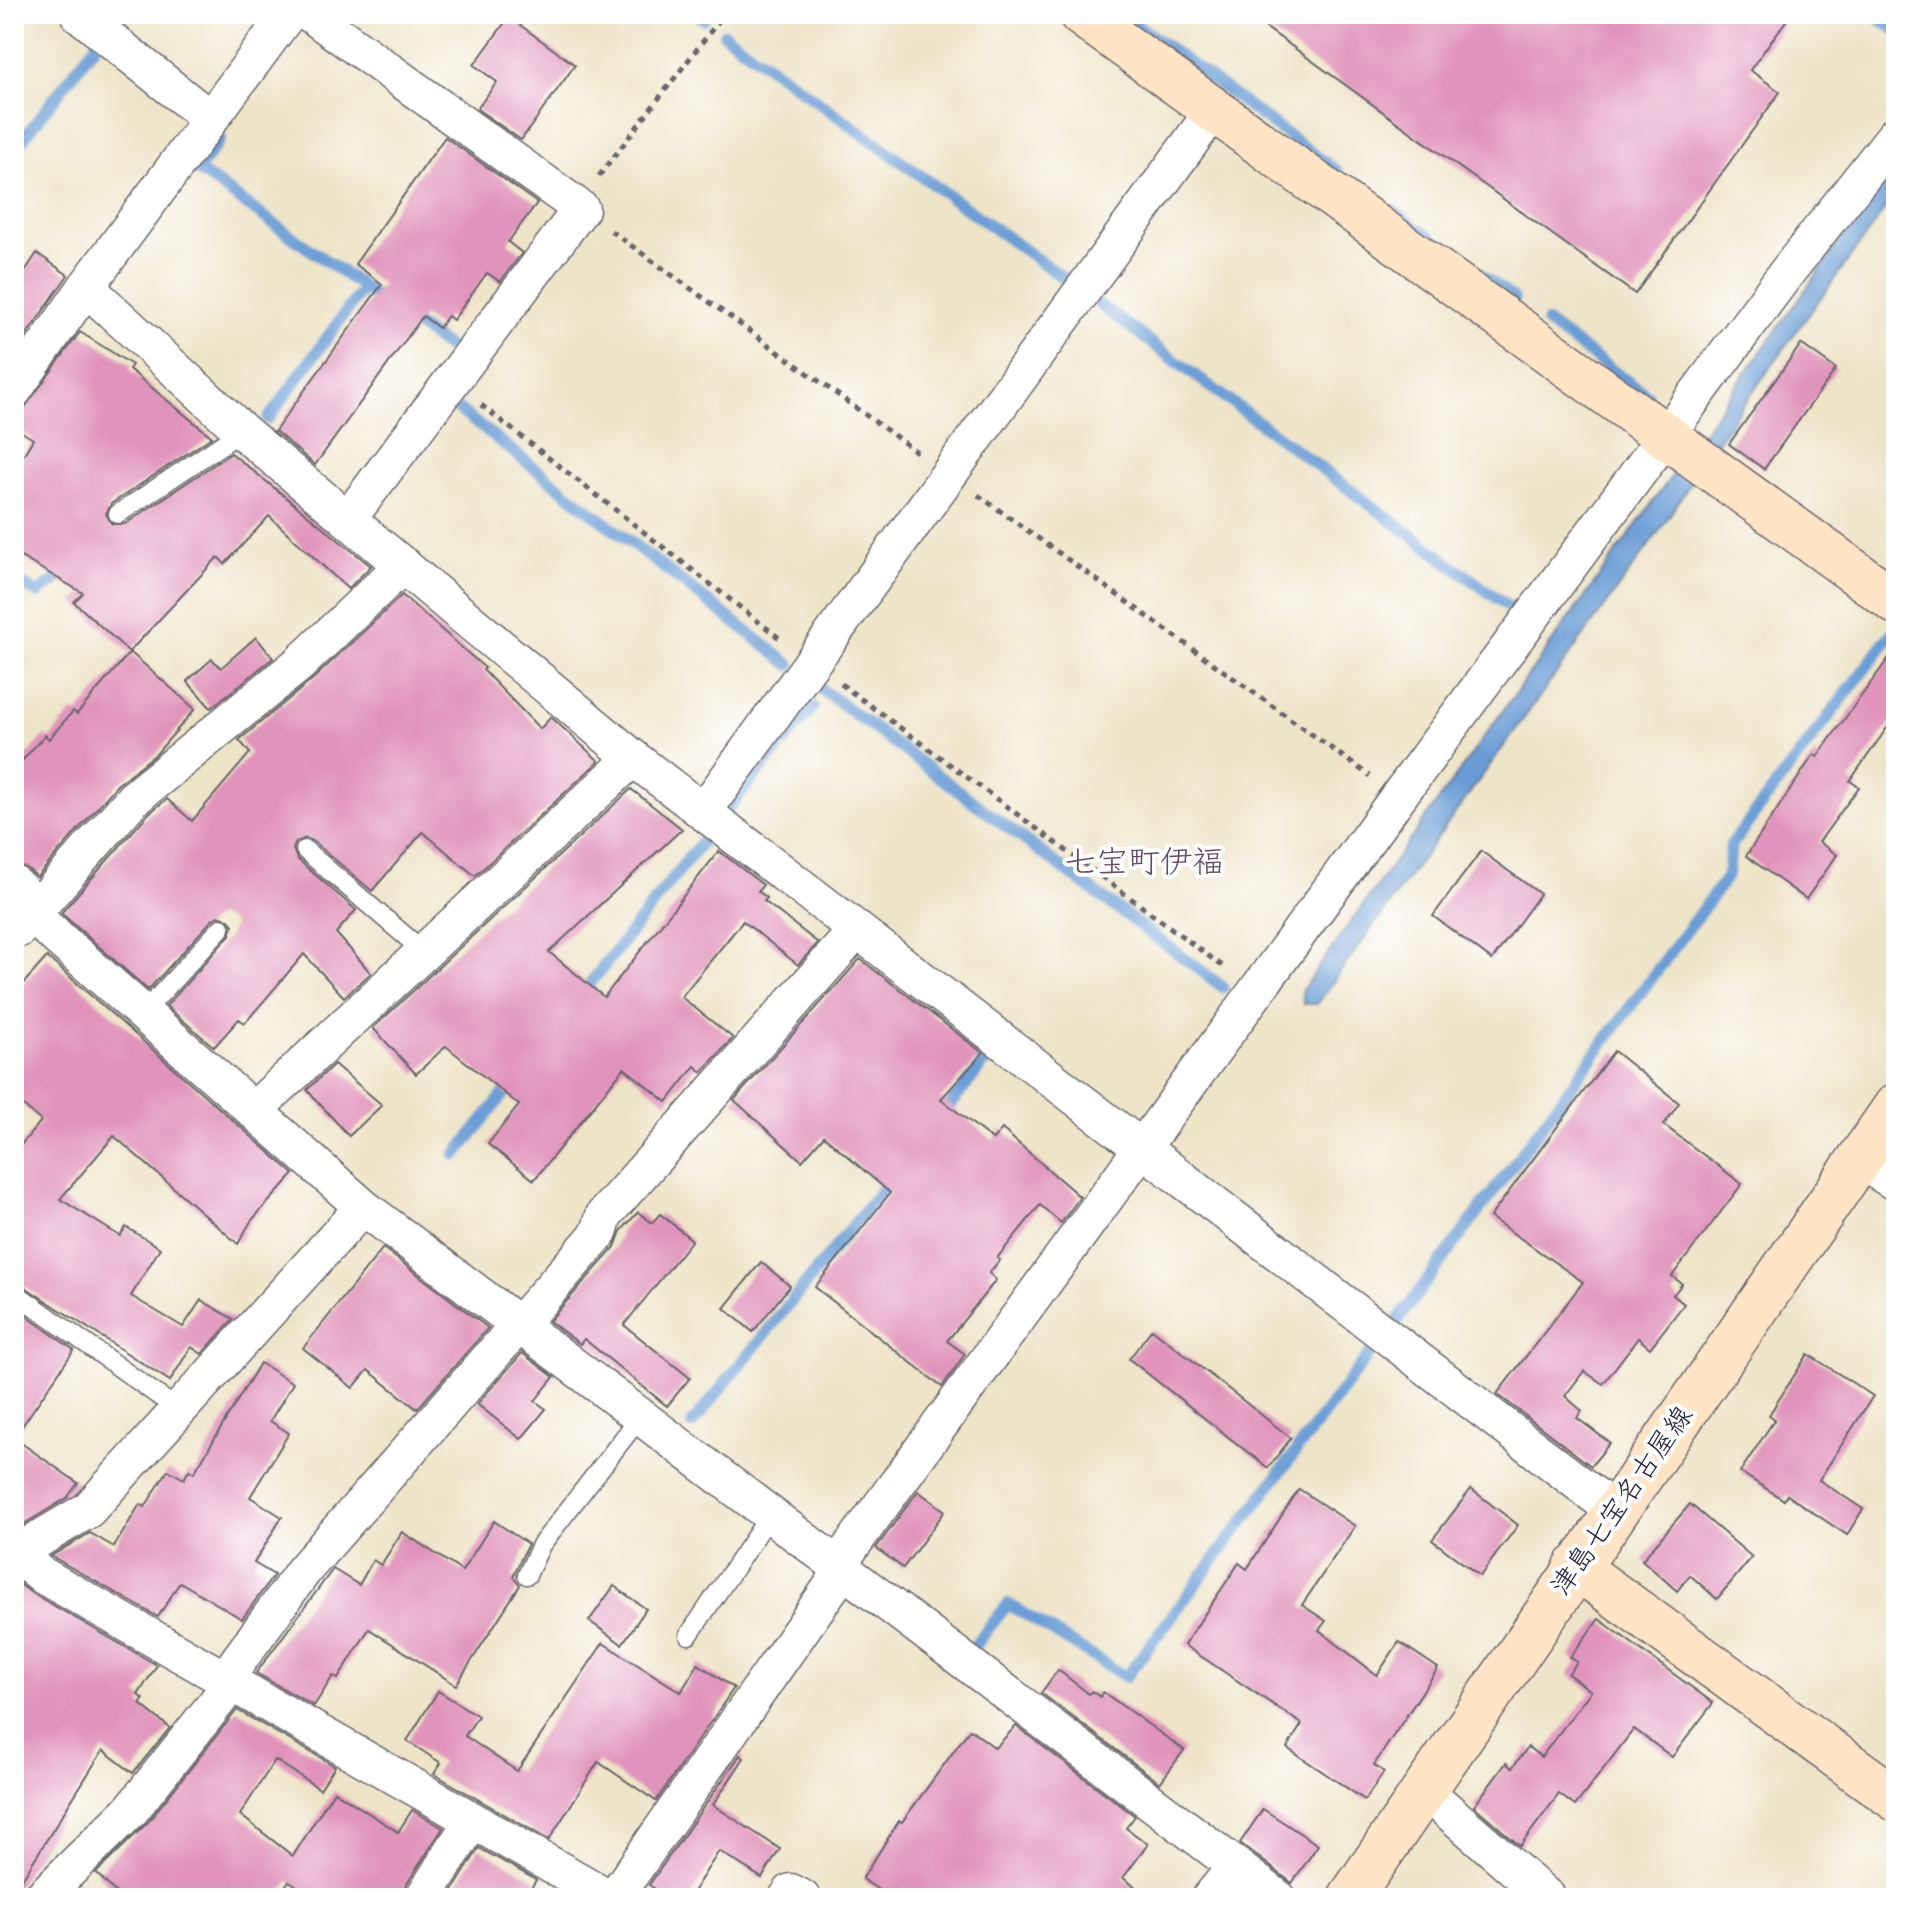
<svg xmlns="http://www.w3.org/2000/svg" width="1910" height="1912" viewBox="0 0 1910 1912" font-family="Pangolin,'Klee One',sans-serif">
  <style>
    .water { fill: #6a9dd5; stroke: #466088; stroke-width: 2 }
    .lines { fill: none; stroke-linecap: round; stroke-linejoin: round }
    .stream { stroke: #6a9dd5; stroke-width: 12 }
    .building { fill: #e194bb }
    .lane-casing { stroke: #69666c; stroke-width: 21 }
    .street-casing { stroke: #69666c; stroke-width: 39 }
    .secondary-casing { stroke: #69666c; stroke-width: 47 }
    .path { stroke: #69666c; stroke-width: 5; stroke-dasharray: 6 6; stroke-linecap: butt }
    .lane { stroke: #fff; stroke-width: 18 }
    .street { stroke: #fff; stroke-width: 36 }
    .secondary { stroke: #ffe4c6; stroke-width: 44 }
    .labels { text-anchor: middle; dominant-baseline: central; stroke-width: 8; stroke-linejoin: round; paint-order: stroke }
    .street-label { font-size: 28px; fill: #22223b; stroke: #fff }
    .quarter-label { font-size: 32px; fill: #654a68; stroke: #fff }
  </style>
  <rect width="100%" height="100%" fill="#fff"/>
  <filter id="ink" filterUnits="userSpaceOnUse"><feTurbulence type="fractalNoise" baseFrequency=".0125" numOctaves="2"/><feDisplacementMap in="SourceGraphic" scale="16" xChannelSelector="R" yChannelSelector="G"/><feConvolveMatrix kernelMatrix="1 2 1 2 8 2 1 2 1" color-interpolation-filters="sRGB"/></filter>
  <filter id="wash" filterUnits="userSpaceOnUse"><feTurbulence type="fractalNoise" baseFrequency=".006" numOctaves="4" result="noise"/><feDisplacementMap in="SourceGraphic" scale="32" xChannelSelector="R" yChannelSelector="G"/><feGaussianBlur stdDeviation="1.8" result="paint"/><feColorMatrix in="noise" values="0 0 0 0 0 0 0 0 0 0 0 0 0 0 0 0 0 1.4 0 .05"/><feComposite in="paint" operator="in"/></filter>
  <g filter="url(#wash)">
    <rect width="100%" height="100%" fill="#eee4c8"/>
    <polygon class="water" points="1896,164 1896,194 1723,433 1658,533 1317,1004 1303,1004 1302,990"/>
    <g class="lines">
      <g class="stream">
        <polyline points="697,14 704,19"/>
        <polyline points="1122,14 1337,171"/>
        <polyline points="1872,14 1896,30"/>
        <polyline points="724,34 1066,280"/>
        <polyline points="214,134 220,139 198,170 387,304"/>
        <polyline points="14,151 100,39"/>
        <polyline points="1392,210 1514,299"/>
        <polyline points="1100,305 1514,611"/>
        <polyline points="405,317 449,348"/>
        <polyline points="1547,323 1647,395"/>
        <polyline points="458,409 790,665"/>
        <polyline points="268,419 364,287"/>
        <polyline points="14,579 38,593 71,569"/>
        <polyline points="817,686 1223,987"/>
        <polyline points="730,806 813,707"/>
        <polyline points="581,995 703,840"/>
        <polyline points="941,1116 988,1058"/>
        <polyline points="456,1155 513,1082"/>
        <polyline points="1398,1320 1728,875 1731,845 1892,633"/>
        <polyline points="692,1424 892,1177"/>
        <polyline points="976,1644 1008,1604 1126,1677 1370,1353"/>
      </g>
    </g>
    <g id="blocks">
      <g class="building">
        <polygon points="1247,14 1791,14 1750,70 1780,92 1635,294"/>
        <polygon points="509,17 575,65 521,140 477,109 497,82 474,65"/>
        <polygon points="445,137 537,203 508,242 522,253 500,282 487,273 453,320 448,316 439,328 423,316 315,465 275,431 382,284 355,264"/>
        <polygon points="37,253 68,275 14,353 14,288"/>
        <polygon points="80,332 132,365 129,369 212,437 111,504 106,514 112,524 125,524 231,453 371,566 348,589 269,516 225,564 218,557 129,652 74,602 83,593 14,553 14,471 33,439 14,427 14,422"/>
        <polygon points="1801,344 1836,369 1764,469 1729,444"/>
        <polygon points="402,595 485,668 483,670 540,729 551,717 599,761 475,876 423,832 372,891 313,841 306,838 296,842 293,849 297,859 356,910 336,933 371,973 344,997 304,954 245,1023 239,1019 214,1047 166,1006 230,935 233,925 228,919 218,916 212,920 148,990 61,913 148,814 167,799 192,821 250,753 239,740 313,679"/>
        <polygon points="256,637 273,658 211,708 187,681 212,659 221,668"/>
        <polygon points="1896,648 1896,715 1850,781 1859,787 1819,842 1837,855 1806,899 1746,856 1814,754 1817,757"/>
        <polygon points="130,652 195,709 157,753 117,785 37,877 28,869 14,864 14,770 45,735 49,739 73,711 77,714"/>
        <polygon points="631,789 682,829 549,952 604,997 719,851 763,885 758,891 767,898 764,901 818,943 798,965 743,921 681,997 733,1038 702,1072 695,1066 667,1102 624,1068 534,1180 488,1144 519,1105 446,1046 416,1074 373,1028"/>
        <polygon points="1481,851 1540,894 1492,960 1433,916"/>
        <polygon points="47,957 294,1174 251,1221 238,1244 114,1136 60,1199 120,1236 126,1227 160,1248 131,1296 183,1327 201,1300 233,1319 202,1354 191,1347 170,1381 14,1280 14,1153 41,1121 14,1098 14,994"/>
        <polygon points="860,959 983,1053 941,1099 993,1140 1002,1129 1080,1197 1061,1223 1040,1205 997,1258 1000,1260 989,1273 996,1280 947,1341 965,1354 942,1387 815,1287 890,1193 824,1136 802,1161 734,1100"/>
        <polygon points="1614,1051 1679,1103 1664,1125 1742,1184 1672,1276 1682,1284 1673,1295 1684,1304 1650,1348 1638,1338 1603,1384 1584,1371 1565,1396 1582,1411 1577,1418 1610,1443 1591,1466 1497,1394 1583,1282 1490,1217"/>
        <polygon points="334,1064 382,1105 349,1136 307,1090"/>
        <polygon points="638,1212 652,1223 660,1214 692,1240 624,1325 690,1378 667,1406 584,1339 580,1344 549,1321 615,1247 621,1231"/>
        <polygon points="383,1248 488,1328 417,1409 368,1370 353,1388 303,1348"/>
        <polygon points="761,1262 790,1286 753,1332 724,1308"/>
        <polygon points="14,1307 74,1350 14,1438"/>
        <polygon points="1152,1329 1291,1438 1268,1468 1129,1359"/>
        <polygon points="522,1353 554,1377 535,1401 546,1409 521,1439 477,1404"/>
        <polygon points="1808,1354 1873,1396 1819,1480 1863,1509 1847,1535 1787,1495 1784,1500 1740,1472 1775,1419 1769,1415"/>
        <polygon points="260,1363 293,1383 270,1421 289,1433 250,1497 282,1517 254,1563 274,1575 242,1619 180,1582 158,1617 51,1556 90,1533 114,1547 140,1504 145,1507 168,1470 184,1479 189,1470 194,1473"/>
        <polygon points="14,1438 78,1483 67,1498 14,1530"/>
        <polygon points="1299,1489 1355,1526 1302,1605 1326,1621 1319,1630 1377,1675 1399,1642 1438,1668 1374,1765 1384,1772 1365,1800 1287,1748 1302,1724 1184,1645 1239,1563 1247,1569"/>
        <polygon points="1471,1489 1518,1525 1480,1576 1432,1540"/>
        <polygon points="918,1491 945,1511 903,1568 876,1548"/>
        <polygon points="1690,1504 1752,1557 1717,1599 1690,1575 1677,1591 1642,1560"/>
        <polygon points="494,1521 528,1544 513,1576 520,1585 456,1685 369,1629 338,1679 333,1676 314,1706 256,1673 333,1569 359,1585 373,1560 381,1565 402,1532 462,1571"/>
        <polygon points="14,1580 30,1592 157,1665 138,1695 144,1699 140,1704 170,1728 133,1773 103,1750 14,1892"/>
        <polygon points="614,1586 646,1609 622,1644 589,1621"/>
        <polygon points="1599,1619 1713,1703 1672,1757 1634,1729 1575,1806 1559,1794 1520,1846 1474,1806 1506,1763 1512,1768 1528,1747 1541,1757 1591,1691 1568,1674 1577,1662 1570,1657"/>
        <polygon points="603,1643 681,1692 698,1664 734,1688 656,1801 598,1762 549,1840 434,1774 441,1763 407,1741 438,1691 478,1716 465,1736 517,1771"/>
        <polygon points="1058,1670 1089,1694 1092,1691 1100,1697 1103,1692 1184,1750 1160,1783 1041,1693"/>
        <polygon points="237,1710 335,1766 320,1789 275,1760 240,1815 293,1856 334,1791 398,1832 412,1810 443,1828 405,1887 402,1898 316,1898 289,1881 276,1898 121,1898 96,1873 147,1823"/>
        <polygon points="1016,1726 1135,1816 1126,1828 1148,1844 1123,1878 1151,1898 891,1898 862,1879 899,1821 902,1822 970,1729 995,1748"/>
        <polygon points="740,1755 744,1758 713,1805 780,1849 762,1878 719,1851 689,1898 670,1898 649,1885"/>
        <polygon points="1263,1809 1318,1845 1292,1883 1240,1843"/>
        <polygon points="479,1848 536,1880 525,1898 448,1898"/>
      </g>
    </g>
  </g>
  <g filter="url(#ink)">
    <use href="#blocks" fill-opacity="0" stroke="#69666c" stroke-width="2"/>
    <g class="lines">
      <g class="lane-casing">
        <g id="lane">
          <polyline points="118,514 242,431"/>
          <polyline points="305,850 424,952"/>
          <polyline points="144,1012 221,928"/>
          <polyline points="14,1292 177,1409"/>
          <polyline points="527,1575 541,1545 640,1417"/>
          <polyline points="689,1635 770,1515"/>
        </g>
      </g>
      <g class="street-casing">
        <g id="street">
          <polyline points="79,14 210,119"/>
          <polyline points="310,14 581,209 348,519"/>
          <polyline points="86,287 242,431 633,758 1615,1511"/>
          <polyline points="14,390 86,287 288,14"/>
          <polyline points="703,812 1214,110"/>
          <polyline points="14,884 22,892 33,916 363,1207 1278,1898"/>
          <polyline points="19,929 133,799 299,664 403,565"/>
          <polyline points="255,1109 633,758"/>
          <polyline points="1859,1160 1896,1183"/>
          <polyline points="14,1554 88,1510 363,1207"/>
          <polyline points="16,1554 40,1574 609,1898"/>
          <polyline points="837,1566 1398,797 1787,272 1896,134"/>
          <polyline points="1424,1790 1548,1898"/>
          <polyline points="41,1898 131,1810 224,1693 225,1679 304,1570 599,1233 604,1215 857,930"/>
          <polyline points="423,1898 472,1821"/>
          <polyline points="614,1898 843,1570"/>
          <polyline points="787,1898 791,1892 802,1898"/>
          <polyline points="1210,1898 1236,1866"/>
        </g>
      </g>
      <g class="secondary-casing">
        <g id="secondary">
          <polyline points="1081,14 1896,602"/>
          <polyline points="1576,1567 1896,1799"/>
          <polyline points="1350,1898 1896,1106"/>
        </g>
      </g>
      <g class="path">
        <polyline points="599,176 724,14"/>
        <polyline points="611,231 917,452"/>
        <polyline points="481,405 782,640"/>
        <polyline points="978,495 1370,776"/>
        <polyline points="841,684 1225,968"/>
      </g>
      <use href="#lane" class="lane"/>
      <use href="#street" class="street"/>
      <use href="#secondary" class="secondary"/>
    </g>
  </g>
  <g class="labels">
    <g class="street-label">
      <text transform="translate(1622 1501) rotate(-55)">津島七宝名古屋線</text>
    </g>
    <g class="quarter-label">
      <text x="1144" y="862">七宝町伊福</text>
    </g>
  </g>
  <rect width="1910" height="1912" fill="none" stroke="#fff" stroke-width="48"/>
</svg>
